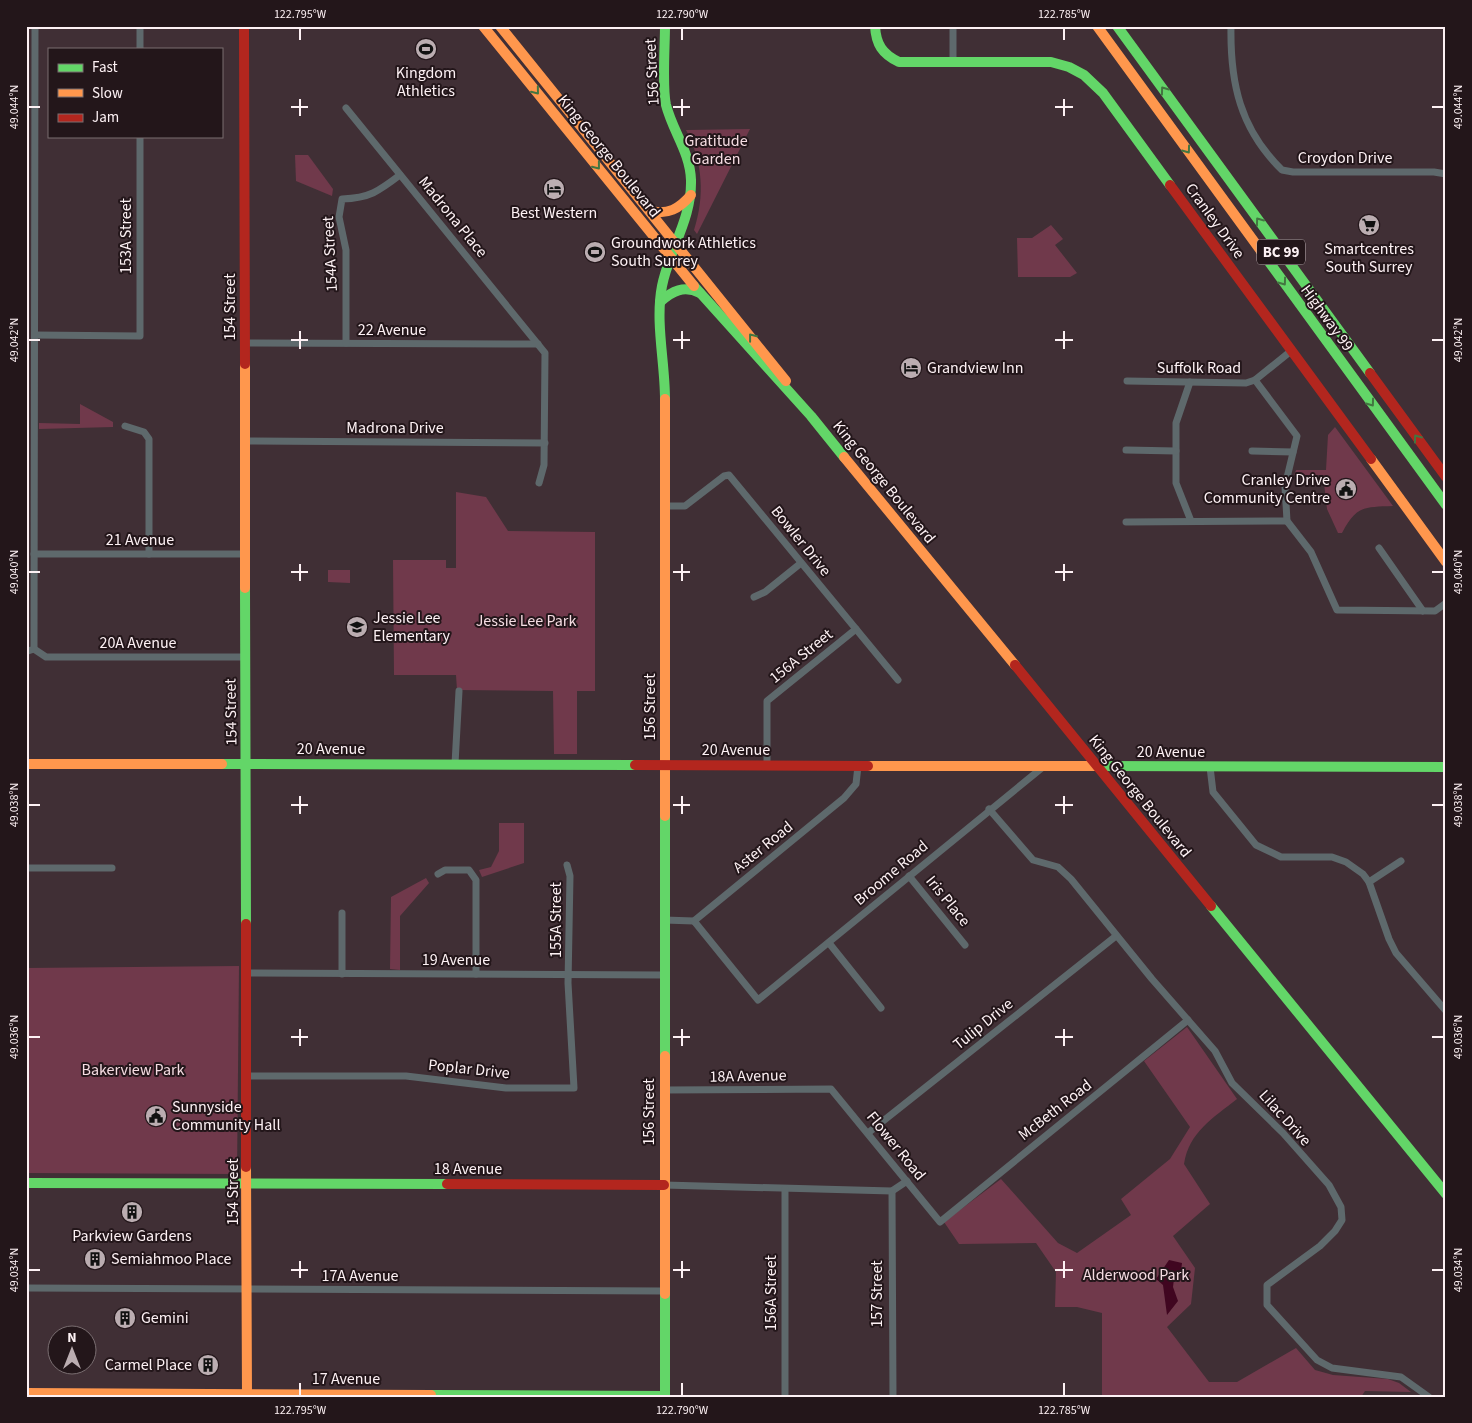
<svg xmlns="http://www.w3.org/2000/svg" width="1472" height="1423" viewBox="0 0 1472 1423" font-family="'Source Sans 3',sans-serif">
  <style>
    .green { fill: #70394b }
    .water { fill: #400620 }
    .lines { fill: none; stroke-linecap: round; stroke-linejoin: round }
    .street { stroke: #5e696c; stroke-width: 7 }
    .fast { stroke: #63d668; stroke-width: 10 }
    .slow { stroke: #ff974d; stroke-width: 10 }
    .jam { stroke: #b3261e; stroke-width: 10 }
    .oneway { stroke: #437641 }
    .ticks { fill: none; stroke: #fdf1f4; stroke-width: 2 }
    .labels { text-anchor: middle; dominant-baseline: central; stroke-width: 4; stroke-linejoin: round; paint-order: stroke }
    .shield { fill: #23161a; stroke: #bcafb3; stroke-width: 1 }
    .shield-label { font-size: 15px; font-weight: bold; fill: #fdf1f4 }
    .street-label { font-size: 16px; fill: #fdf1f4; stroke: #23161a }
    .poi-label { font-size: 16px; fill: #fdf1f4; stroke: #23161a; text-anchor: start }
    .park-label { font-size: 16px; fill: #f5dce2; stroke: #23161a }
    .neatline { fill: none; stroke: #fdf1f4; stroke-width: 2 }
    .ticks-label { font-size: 12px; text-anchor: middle; fill: #fdf1f4 }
  </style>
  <rect width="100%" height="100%" fill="#402f35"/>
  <g class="green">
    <path d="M750,129L697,234L694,230C705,196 703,162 686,130Z"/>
    <polygon points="295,155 308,155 333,189 332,196 296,181"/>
    <polygon points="1051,225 1063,239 1055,245 1077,273 1070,277 1018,277 1017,238 1032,238"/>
    <polygon points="80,404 113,422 113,427 39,429 39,423 80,424"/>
    <path d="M1335,427L1393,506C1364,507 1356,506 1342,533H1338L1327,509L1323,475H1294L1296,470H1326L1328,435Z"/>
    <polygon points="456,492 486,497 508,531 595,532 595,691 577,691 577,754 554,754 553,691 457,690 456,675 394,675 393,560 446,560 446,568 456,568"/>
    <polygon points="328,570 350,570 350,583 328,582"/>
    <polygon points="499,823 524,823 524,863 482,877 479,870 491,867 499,851"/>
    <polygon points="426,878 429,883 400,916 400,970 390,969 391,897"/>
    <polygon points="239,966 237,1174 26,1173 26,968"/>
    <path d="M1187,1027L1237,1099C1213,1118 1189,1132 1184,1164L1210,1204L1173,1236L1195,1268L1191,1304L1167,1327L1209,1382H1237L1296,1348L1315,1370L1333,1375L1388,1379L1399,1383L1411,1392L1365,1391L1361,1397L1102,1395V1313L1077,1307H1055L1056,1272L1036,1243L959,1244L944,1222L1001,1179L1058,1243L1077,1253L1131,1215L1121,1199L1170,1159L1190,1127L1144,1061Z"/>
  </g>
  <polygon class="water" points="1169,1260 1182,1263 1180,1279 1174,1279 1173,1287 1178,1301 1167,1315 1163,1285 1156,1279"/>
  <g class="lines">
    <g class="street">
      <polyline points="953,26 953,62"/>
      <path d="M1231,26C1230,83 1240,129 1282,170L1293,172H1434L1446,174"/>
      <polyline points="140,49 140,26"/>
      <polyline points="346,108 545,353 544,465 539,483"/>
      <polyline points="35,335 140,336 140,136"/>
      <polyline points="245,343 538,344"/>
      <path d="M346,343V250L339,217L342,199C370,198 379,191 400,175"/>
      <polyline points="1255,380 1297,436 1285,486 1287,521 1311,552 1337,610 1435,611 1446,603"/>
      <polyline points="1127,381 1246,383 1255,380 1291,351"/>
      <polyline points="1190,382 1176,423 1176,483 1191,521"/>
      <polyline points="125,426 144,432 149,439 149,554"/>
      <polyline points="245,441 545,443"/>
      <polyline points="1126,450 1176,451"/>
      <polyline points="1252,451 1293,452"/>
      <polyline points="665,506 685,506 724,476 729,475 898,680"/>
      <polyline points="1126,522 1287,521"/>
      <polyline points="1379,548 1423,611"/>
      <polyline points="34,554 245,554"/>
      <polyline points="754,597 765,592 801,563"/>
      <polyline points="34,649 46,657 245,657"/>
      <polyline points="28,651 34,649 35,26"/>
      <polyline points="455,764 459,691"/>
      <polyline points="767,766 767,701 856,629"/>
      <polyline points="1210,767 1213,792 1256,845 1281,857 1332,857 1346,862 1363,874 1369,882 1389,939 1396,953 1446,1011"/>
      <polyline points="989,809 1033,860 1058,867 1071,879 1152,979 1215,1051 1232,1083 1283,1133 1329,1185 1341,1207 1342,1220 1335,1231 1320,1246 1267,1285 1267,1305 1317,1360 1332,1368 1401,1377 1429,1397"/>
      <polyline points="26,868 112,868"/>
      <polyline points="438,874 445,870 469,870 476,880 476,974"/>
      <polyline points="909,876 965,945"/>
      <polyline points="1369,882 1401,861"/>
      <polyline points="664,920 694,921 844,798 856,784 858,766"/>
      <polyline points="694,921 758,1000 1043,767"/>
      <polyline points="829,943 881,1008"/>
      <polyline points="248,973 664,975"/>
      <polyline points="342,974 342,913"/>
      <polyline points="248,1076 406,1076 506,1088 574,1088 568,983 570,876 567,865"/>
      <polyline points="664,1090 831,1089 940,1222 1188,1020"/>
      <polyline points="868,1133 1116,936"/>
      <polyline points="664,1185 892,1191 907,1181"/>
      <polyline points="892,1191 893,1397"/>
      <polyline points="26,1288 664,1291"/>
      <polyline points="785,1397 785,1189"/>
    </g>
    <g class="fast">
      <path d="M665,26C665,46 662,88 666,105C673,132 690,152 691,180C692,219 669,250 662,286C655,322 665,362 665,399"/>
      <path d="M875,26C876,44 882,54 899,62H1051L1069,67L1084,75L1103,93L1170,185"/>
      <polyline points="1117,26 1370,373"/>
      <polyline points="1261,251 1446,505"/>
      <polyline points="694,286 811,416 844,457"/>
      <path d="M660,302C672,291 684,285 700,293"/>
      <polyline points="245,588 246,924"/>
      <polyline points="222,764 635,765"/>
      <polyline points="1096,766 1446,767"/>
      <polyline points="665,816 665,1056"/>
      <polyline points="1211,906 1446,1194"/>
      <polyline points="26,1183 447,1184"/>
      <polyline points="665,1294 665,1397"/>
      <polyline points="431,1395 665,1396"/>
    </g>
    <g class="slow">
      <polyline points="483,26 694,286"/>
      <polyline points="500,26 786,381"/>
      <polyline points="1097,26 1261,251"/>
      <path d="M650,211C668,215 679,209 691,195"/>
      <polyline points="245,364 245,588"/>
      <polyline points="665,399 665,816"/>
      <polyline points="844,457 1015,665"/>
      <polyline points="1371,459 1446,562"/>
      <polyline points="26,764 222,764"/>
      <polyline points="868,766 1096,766"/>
      <polyline points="665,1056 665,1294"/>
      <polyline points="246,1167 247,1397"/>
      <polyline points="26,1393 431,1395"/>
    </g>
    <g class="jam">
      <polyline points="244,26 245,364"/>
      <polyline points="1170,185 1371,459"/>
      <polyline points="1370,373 1446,477"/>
      <polyline points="1015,665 1211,906"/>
      <polyline points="635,765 868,766"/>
      <polyline points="246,924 246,1167"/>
      <polyline points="447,1184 664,1185"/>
    </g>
  </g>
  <defs><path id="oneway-chevron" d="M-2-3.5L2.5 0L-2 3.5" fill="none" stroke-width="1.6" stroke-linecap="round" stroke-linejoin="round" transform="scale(1.25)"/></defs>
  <g class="oneway">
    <use href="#oneway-chevron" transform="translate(1164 90) rotate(-126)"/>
    <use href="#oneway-chevron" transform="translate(536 91) rotate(51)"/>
    <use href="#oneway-chevron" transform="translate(1187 150) rotate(54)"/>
    <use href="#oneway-chevron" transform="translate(597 166) rotate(52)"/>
    <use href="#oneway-chevron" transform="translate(1259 221) rotate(-126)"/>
    <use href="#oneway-chevron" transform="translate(1283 282) rotate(54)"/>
    <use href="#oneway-chevron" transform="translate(752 337) rotate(-128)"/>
    <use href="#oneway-chevron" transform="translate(1371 403) rotate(54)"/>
    <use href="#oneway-chevron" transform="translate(1417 438) rotate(-126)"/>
  </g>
  <path class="ticks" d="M300,28V40M682,28V40M1064,28V40M300,99V116M682,99V116M1064,99V116M28,107H40M291,107H308M673,107H690M1055,107H1073M1432,107H1444M300,331V349M682,331V349M1064,331V349M28,340H40M291,340H308M673,340H690M1055,340H1073M1432,340H1444M300,564V581M682,564V581M1064,564V581M28,572H40M291,572H308M673,572H690M1055,572H1073M1432,572H1444M300,796V814M682,796V814M1064,796V814M28,805H40M291,805H308M673,805H690M1055,805H1073M1432,805H1444M300,1029V1046M682,1029V1046M1064,1029V1046M28,1037H40M291,1037H308M673,1037H690M1055,1037H1073M1432,1037H1444M300,1261V1278M682,1261V1278M1064,1261V1278M28,1270H40M291,1270H308M673,1270H690M1055,1270H1073M1432,1270H1444M300,1383V1396M682,1383V1396M1064,1383V1396"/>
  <defs>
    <g id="stadium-disc" transform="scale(1.125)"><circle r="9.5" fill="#bbadb1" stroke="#23161a"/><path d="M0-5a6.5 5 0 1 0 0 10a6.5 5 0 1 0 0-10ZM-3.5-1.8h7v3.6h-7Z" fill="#111"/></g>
    <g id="hotel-disc" transform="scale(1.125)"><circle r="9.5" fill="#bbadb1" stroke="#23161a"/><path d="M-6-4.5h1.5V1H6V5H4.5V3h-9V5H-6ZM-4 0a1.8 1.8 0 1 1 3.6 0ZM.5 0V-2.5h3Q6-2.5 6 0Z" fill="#111"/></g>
    <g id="supermarket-disc" transform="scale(1.125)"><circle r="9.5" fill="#bbadb1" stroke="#23161a"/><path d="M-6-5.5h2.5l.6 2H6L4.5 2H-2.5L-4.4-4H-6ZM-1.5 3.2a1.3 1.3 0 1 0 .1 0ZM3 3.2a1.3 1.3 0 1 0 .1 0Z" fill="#111"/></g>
    <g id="civic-disc" transform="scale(1.125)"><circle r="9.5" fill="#bbadb1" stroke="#23161a"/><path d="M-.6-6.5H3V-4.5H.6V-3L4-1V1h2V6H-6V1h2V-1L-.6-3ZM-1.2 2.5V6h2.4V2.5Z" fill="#111"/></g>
    <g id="school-disc" transform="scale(1.125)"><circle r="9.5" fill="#bbadb1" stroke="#23161a"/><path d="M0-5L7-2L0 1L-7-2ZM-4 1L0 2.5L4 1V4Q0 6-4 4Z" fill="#111"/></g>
    <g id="building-disc" transform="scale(1.125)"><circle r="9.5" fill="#bbadb1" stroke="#23161a"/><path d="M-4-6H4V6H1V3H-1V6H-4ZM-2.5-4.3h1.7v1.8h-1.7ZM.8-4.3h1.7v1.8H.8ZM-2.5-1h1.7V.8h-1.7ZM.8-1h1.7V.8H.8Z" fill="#111"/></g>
  </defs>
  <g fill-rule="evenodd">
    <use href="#stadium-disc" x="426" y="49"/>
    <use href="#hotel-disc" x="554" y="189"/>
    <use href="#supermarket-disc" x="1369" y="225"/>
    <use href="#stadium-disc" x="595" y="252"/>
    <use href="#hotel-disc" x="911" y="368"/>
    <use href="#civic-disc" x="1346" y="489"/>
    <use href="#school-disc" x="357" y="627"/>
    <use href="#civic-disc" x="156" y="1116"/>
    <use href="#building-disc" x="132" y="1212"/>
    <use href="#building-disc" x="95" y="1259"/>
    <use href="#building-disc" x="125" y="1318"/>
    <use href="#building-disc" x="208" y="1365"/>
  </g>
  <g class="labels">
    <rect class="shield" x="1257" y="239.5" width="48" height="25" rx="4"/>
    <g class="shield-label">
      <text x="1281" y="252">BC 99</text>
    </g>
    <g class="street-label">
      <text transform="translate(652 72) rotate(-93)">156 Street</text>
      <text transform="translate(609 156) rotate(51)">King George Boulevard</text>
      <text x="1345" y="158">Croydon Drive</text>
      <text transform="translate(453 217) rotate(51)">Madrona Place</text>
      <text transform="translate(1215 221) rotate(54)">Cranley Drive</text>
      <text transform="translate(126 236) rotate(-90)">153A Street</text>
      <text transform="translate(330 254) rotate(-93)">154A Street</text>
      <text transform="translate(230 307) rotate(-90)">154 Street</text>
      <text transform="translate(1327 318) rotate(54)">Highway 99</text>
      <text x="392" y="330">22 Avenue</text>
      <text x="1199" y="368">Suffolk Road</text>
      <text x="395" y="428">Madrona Drive</text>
      <text transform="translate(884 482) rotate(51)">King George Boulevard</text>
      <text x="140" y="540">21 Avenue</text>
      <text transform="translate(801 541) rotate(51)">Bowler Drive</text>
      <text x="138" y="643">20A Avenue</text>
      <text transform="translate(801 656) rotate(-39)">156A Street</text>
      <text transform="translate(650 707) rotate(-90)">156 Street</text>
      <text transform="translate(231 712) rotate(-91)">154 Street</text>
      <text x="331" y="749">20 Avenue</text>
      <text x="736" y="750">20 Avenue</text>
      <text x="1171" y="752">20 Avenue</text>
      <text transform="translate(1140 796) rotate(51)">King George Boulevard</text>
      <text transform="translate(763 847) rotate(-39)">Aster Road</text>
      <text transform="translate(891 873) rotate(-40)">Broome Road</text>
      <text transform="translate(948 901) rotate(51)">Iris Place</text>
      <text transform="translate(556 920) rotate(-90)">155A Street</text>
      <text x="456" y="960">19 Avenue</text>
      <text transform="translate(983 1024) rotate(-39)">Tulip Drive</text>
      <text transform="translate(469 1069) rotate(6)">Poplar Drive</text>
      <text transform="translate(748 1076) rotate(-1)">18A Avenue</text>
      <text transform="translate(1055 1110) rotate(-38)">McBeth Road</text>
      <text transform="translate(649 1112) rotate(-90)">156 Street</text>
      <text transform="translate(1285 1118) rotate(48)">Lilac Drive</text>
      <text transform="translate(896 1146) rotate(51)">Flower Road</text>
      <text x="468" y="1169">18 Avenue</text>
      <text transform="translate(233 1192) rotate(-90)">154 Street</text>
      <text x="360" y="1276">17A Avenue</text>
      <text transform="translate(771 1293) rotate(-90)">156A Street</text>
      <text transform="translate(877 1294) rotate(-90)">157 Street</text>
      <text x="346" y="1379">17 Avenue</text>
    </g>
    <g class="poi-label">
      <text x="426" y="73" text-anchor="middle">Kingdom<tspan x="426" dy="18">Athletics</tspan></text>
      <text x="554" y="213" text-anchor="middle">Best Western</text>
      <text x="611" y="243">Groundwork Athletics<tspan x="611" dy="18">South Surrey</tspan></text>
      <text x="1369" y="249" text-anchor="middle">Smartcentres<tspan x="1369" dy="18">South Surrey</tspan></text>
      <text x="927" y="368">Grandview Inn</text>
      <text x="1330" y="480" text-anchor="end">Cranley Drive<tspan x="1330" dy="18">Community Centre</tspan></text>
      <text x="373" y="618">Jessie Lee<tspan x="373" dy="18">Elementary</tspan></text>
      <text x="172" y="1107">Sunnyside<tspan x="172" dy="18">Community Hall</tspan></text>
      <text x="132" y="1236" text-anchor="middle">Parkview Gardens</text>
      <text x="111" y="1259">Semiahmoo Place</text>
      <text x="141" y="1318">Gemini</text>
      <text x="192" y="1365" text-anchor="end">Carmel Place</text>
    </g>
    <g class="park-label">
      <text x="716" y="141">Gratitude<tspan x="716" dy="18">Garden</tspan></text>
      <text x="526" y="621">Jessie Lee Park</text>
      <text x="133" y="1070">Bakerview Park</text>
      <text x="1136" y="1275">Alderwood Park</text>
    </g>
  </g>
  <rect width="1472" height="1423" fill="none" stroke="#23161a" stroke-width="55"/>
  <rect x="48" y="48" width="175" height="90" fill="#23161a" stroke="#7a6e71"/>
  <rect x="58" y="64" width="25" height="8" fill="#63d668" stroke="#7a6e71"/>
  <text x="92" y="72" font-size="15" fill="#fdf1f4">Fast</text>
  <rect x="58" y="89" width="25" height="8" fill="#ff974d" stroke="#7a6e71"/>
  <text x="92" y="98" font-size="15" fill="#fdf1f4">Slow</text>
  <rect x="58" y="114" width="25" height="8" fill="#b3261e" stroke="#7a6e71"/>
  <text x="92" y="122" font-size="15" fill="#fdf1f4">Jam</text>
  <g transform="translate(72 1350)"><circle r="24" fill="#23161a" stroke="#7a6e71"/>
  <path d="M0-4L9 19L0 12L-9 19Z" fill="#bbadb1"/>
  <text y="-8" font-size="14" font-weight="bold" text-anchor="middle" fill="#fdf1f4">N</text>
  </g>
  <rect x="28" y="28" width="1416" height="1368" class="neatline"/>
  <g class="ticks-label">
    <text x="300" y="18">122.795°W</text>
    <text x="682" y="18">122.790°W</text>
    <text x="1064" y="18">122.785°W</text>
    <text transform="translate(14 107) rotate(-90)" y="4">49.044°N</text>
    <text transform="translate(1458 107) rotate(-90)" y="4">49.044°N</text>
    <text transform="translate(14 340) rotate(-90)" y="4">49.042°N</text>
    <text transform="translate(1458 340) rotate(-90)" y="4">49.042°N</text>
    <text transform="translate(14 572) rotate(-90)" y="4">49.040°N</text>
    <text transform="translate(1458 572) rotate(-90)" y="4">49.040°N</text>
    <text transform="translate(14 805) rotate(-90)" y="4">49.038°N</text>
    <text transform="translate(1458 805) rotate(-90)" y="4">49.038°N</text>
    <text transform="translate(14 1037) rotate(-90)" y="4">49.036°N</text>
    <text transform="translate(1458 1037) rotate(-90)" y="4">49.036°N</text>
    <text transform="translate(14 1270) rotate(-90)" y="4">49.034°N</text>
    <text transform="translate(1458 1270) rotate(-90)" y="4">49.034°N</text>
    <text x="300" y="1414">122.795°W</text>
    <text x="682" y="1414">122.790°W</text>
    <text x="1064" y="1414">122.785°W</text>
  </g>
</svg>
